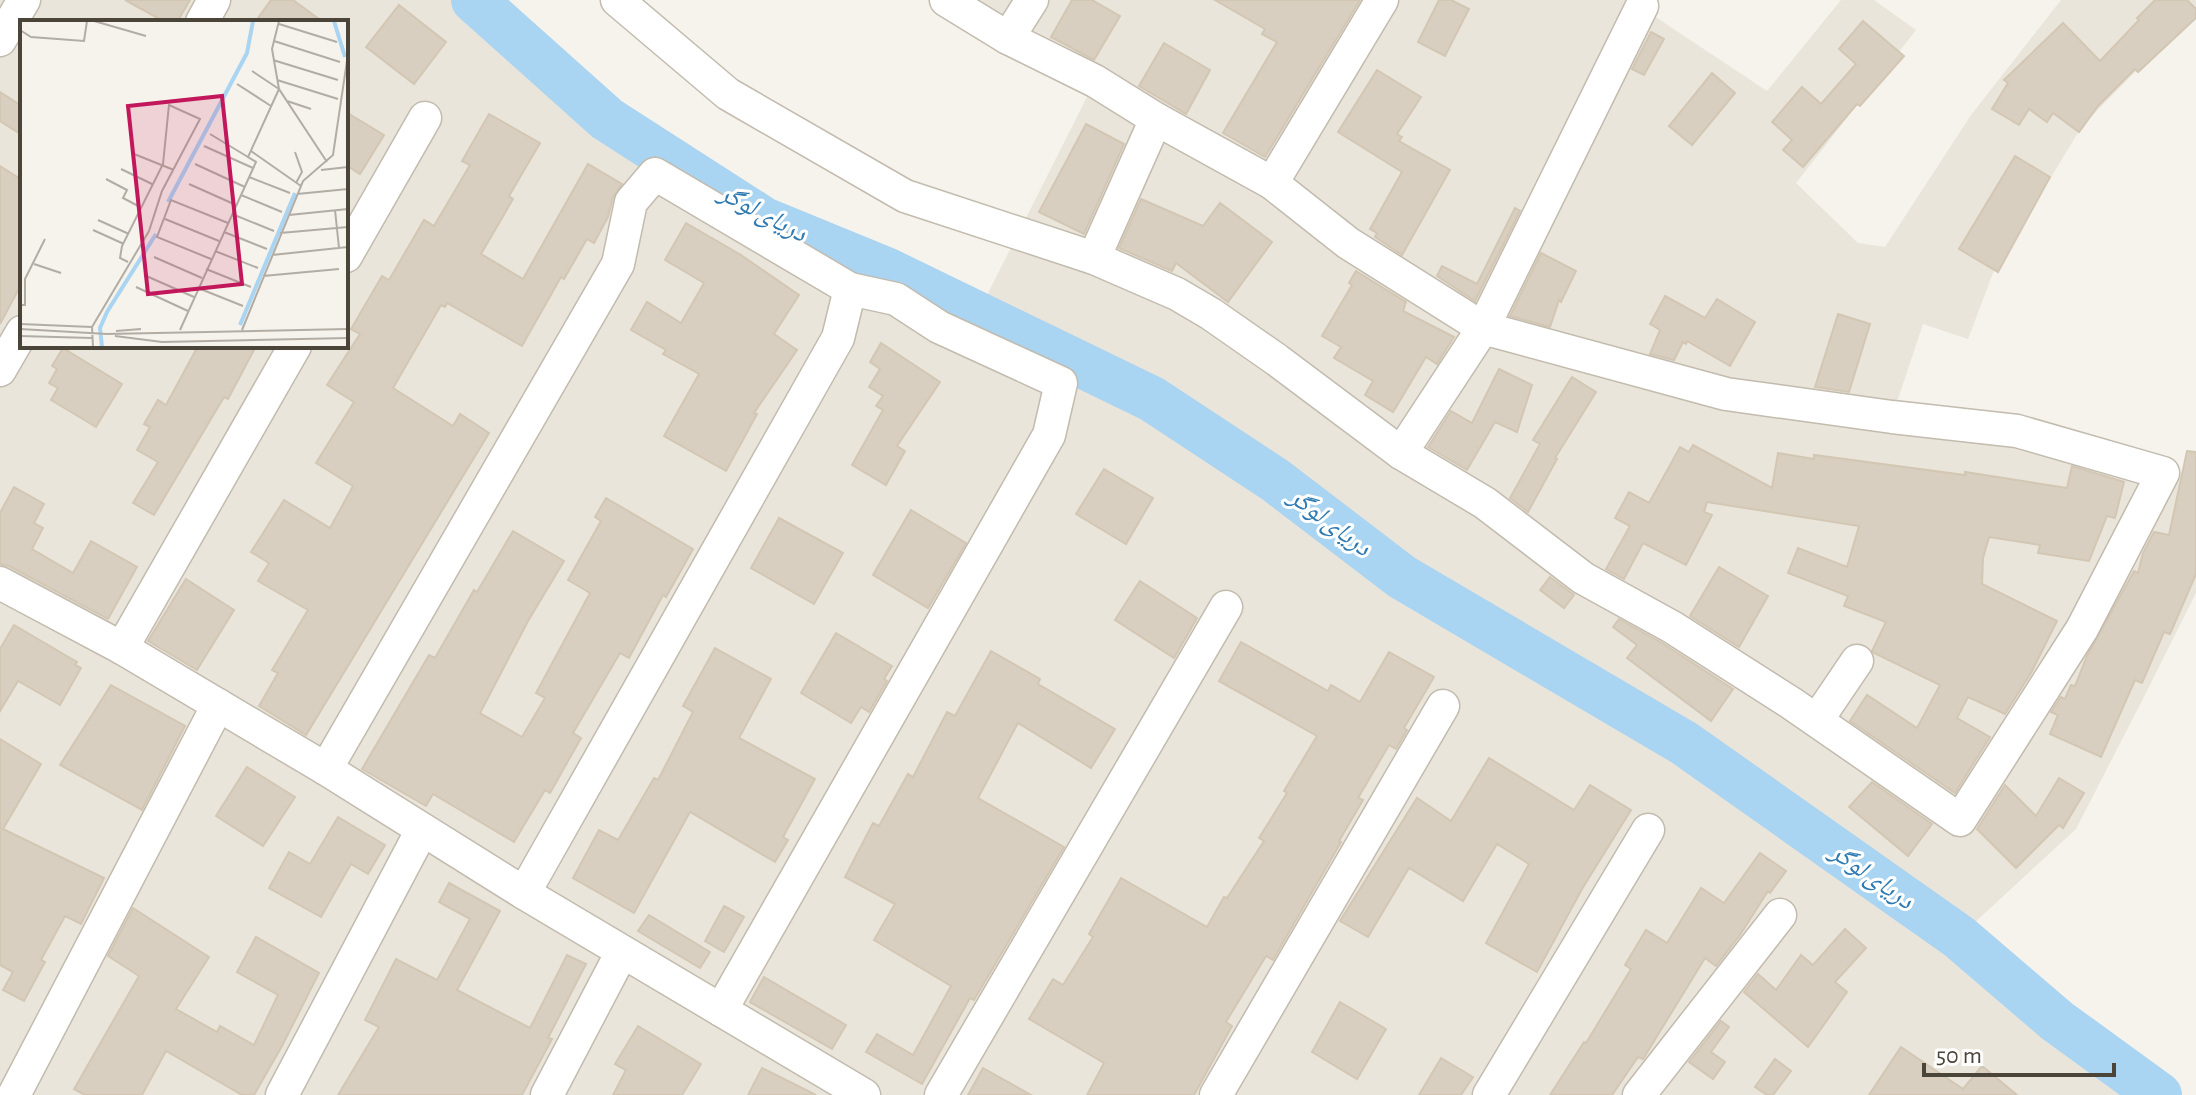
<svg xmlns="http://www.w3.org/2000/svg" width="2196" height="1095" viewBox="0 0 2196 1095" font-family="'Alegreya Sans','Noto Naskh Arabic',sans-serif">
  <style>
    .residential { fill: #eae5da; fill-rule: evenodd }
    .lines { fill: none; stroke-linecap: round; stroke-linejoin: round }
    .river { stroke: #a9d4f2; stroke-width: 46 }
    .building { fill: #d8cfc1; stroke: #d3c7b4; stroke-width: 2 }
    .minor-casing { stroke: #c2bbae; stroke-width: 35 }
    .minor { stroke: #fff; stroke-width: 32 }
    .labels { text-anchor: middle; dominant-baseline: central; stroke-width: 6; stroke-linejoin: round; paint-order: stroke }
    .water-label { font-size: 26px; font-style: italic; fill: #2e7ab2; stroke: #fff }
    .inset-river { fill: none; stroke: #a9d4f2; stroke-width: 4 }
    .inset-road { fill: none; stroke: #b2ada4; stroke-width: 2 }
    .view { fill: #c2185b; fill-opacity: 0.15; stroke: #c2185b; stroke-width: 4 }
    .inset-edge { fill: none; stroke: #4b4439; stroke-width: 4 }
  </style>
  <rect width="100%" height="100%" fill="#f6f3ec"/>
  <path class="residential" d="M0,0H474L607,119L764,220L886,270L978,313L1095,81L946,0H1630L1767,91L1841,0H1874L1916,30L1796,183L1858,243L1885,247L1971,115L2061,0H2196V10L2082,126L1993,273L1968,339L1923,324L1892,417L2163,473L2196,477V593L2146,693L2076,829L1959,937L2057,1021L2159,1095H0ZM22,22H346V346H22Z"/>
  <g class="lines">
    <polyline class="river" points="474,0 607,119 764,220 886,270 1152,399 1275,480 1402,577 1684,743 1959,937 2057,1021 2159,1095"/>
  </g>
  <g class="building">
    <polygon points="125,0 190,0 177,22 165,22"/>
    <polygon points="271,0 293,0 323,22 255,22"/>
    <polygon points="1072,0 1092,0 1120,16 1094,60 1051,37"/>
    <polygon points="1215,0 1360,0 1265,157 1223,133 1277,42 1262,34 1265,29"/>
    <polygon points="1439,0 1451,0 1469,9 1445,56 1418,42"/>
    <polygon points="2155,0 2187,0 2196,9 2196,18 2138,72 2135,69 2098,106 2079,132 2053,113 2047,122 2029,109 2019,125 1992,109 2008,83 2004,80 2063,23 2100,61 2139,20 2137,18"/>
    <polygon points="399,5 446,42 414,84 366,47"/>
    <polygon points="1863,21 1904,56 1860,106 1857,104 1803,167 1783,150 1792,140 1772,122 1802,87 1821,104 1856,64 1839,49"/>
    <polygon points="1651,32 1664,39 1644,75 1632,69"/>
    <polygon points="1164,43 1210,70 1186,114 1139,86"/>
    <polygon points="1377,70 1421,97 1397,134 1402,137 1399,141 1450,170 1402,255 1375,237 1377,233 1370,229 1402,172 1338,132"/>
    <polygon points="1712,73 1735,93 1692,145 1669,126"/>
    <polygon points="0,92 22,106 22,135 0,121"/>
    <polygon points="346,112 384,135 360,174 346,165"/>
    <polygon points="489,114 540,143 509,196 513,199 481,254 523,279 588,164 622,184 613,197 608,217 594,243 587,239 564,279 561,277 522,346 447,303 445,307 441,305 393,388 453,426 460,414 489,433 306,735 259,706 278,673 272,670 308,610 258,581 269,563 251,552 284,500 330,528 353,486 316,463 354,402 327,385 360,334 351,329 382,276 389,280 424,220 434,226 470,165 462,161"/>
    <polygon points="1086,124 1124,144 1084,234 1039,212"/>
    <polygon points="2015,156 2050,177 1998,272 1959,249"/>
    <polygon points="0,166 22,180 22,283 0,324"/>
    <polygon points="1141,199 1203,226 1220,203 1272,242 1228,302 1176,263 1172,271 1119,248"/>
    <polygon points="1515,208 1520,211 1475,301 1437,276 1442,266 1477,284"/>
    <polygon points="686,223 741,255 799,295 774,334 797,350 754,413 757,414 726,471 664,436 699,374 663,354 666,350 631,330 647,302 681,323 704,283 665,260"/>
    <polygon points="1541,253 1576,271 1561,302 1559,300 1550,327 1510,316"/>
    <polygon points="1356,271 1406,302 1403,311 1454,337 1437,364 1426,357 1393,412 1365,395 1373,381 1334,358 1341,347 1322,336 1352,285 1349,283"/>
    <polygon points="1665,296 1705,318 1717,299 1755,322 1730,366 1687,341 1686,344 1683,342 1674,360 1650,354 1660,330 1650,324"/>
    <polygon points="1838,314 1870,324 1849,392 1815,387"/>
    <polygon points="881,343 940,382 897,446 905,451 886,485 852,465 883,410 876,406 883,396 869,387 880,369 870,362"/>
    <polygon points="198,346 256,346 228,399 224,397 154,515 133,503 158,462 137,450 150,427 144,424 158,400 166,405"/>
    <polygon points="63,348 122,384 96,427 51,400 58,388 49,383 57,369 52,366"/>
    <polygon points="1499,369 1532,385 1517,432 1495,422 1467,470 1428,447 1451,411 1472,423"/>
    <polygon points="1572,377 1596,392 1555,458 1557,459 1528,512 1510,498 1540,444 1533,440"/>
    <polygon points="1693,445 1772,488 1778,453 1814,459 1814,455 1965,475 1965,472 2067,488 2072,466 2124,482 2115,518 2107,516 2089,561 2038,553 2040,545 1989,537 1983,558 1982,584 2057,621 2031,673 2005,714 1968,697 1957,718 1990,737 1955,793 1850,721 1867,695 1917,728 1940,685 1874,653 1872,651 1886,622 1844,606 1848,596 1788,573 1798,548 1847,567 1859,526 1707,502 1704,512 1712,515 1686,565 1643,543 1624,579 1606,569 1630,526 1615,518 1629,492 1649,503 1680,447 1689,452"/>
    <polygon points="2187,451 2196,452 2196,574 2170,634 2164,632 2142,683 2135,680 2101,757 2050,734 2058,715 2051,712 2061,697 2065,699 2071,685 2075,686 2087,656 2134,571 2138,573 2143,553 2154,532 2169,535"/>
    <polygon points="1104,469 1153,498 1126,544 1076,514"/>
    <polygon points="14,487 44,504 34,523 43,528 32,549 73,573 91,541 137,567 108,619 9,566 0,564 0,513"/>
    <polygon points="606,498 693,549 666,597 663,595 629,658 620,653 573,733 581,738 550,793 545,790 514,842 433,794 426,806 362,769 429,655 435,658 474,590 477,592 513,531 564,561 528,621 480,713 522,737 545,698 536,693 590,593 568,580 601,521 595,517"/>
    <polygon points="911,510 966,543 928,608 873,575"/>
    <polygon points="779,518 843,553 814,604 751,568"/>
    <polygon points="1719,567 1768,596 1739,647 1690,616"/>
    <polygon points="1550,577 1574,595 1564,608 1540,590"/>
    <polygon points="186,579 234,610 197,670 148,641"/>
    <polygon points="1140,581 1197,618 1174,658 1115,620"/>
    <polygon points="1619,619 1662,643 1733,689 1711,721 1627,658 1637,645 1613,627"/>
    <polygon points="14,625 77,662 75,665 81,668 60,705 18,681 0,711 0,649"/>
    <polygon points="836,633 892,666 884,679 887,681 869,712 861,707 851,723 801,693"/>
    <polygon points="1241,642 1328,691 1331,685 1360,702 1389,652 1434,677 1404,728 1407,730 1396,749 1389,745 1358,798 1363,800 1339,841 1341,842 1273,960 1266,956 1226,1022 1232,1026 1194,1095 1087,1095 1104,1063 1029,1019 1053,979 1063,985 1093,937 1089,934 1121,878 1207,927 1224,897 1227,898 1264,841 1259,838 1287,793 1284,791 1317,736 1219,681"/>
    <polygon points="715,648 771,679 739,738 815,779 783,837 788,840 775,862 690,812 634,913 573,878 599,830 618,840 654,778 658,780 693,712 683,706"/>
    <polygon points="991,651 1040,679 1038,684 1115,729 1091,768 1018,723 978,798 1064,847 990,973 974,1000 970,998 922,1084 866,1052 877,1034 913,1055 951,986 874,940 895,904 845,877 873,823 879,826 908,774 913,777 947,712 955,716"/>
    <polygon points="111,685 185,726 142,810 60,765"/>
    <polygon points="0,739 41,764 3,829 104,878 81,924 65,916 41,960 45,962 24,1001 3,990 13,972 0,965"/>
    <polygon points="1489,758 1574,810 1590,785 1631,810 1582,889 1537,972 1486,943 1529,864 1497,844 1463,901 1409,868 1368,937 1340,921 1417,798 1451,821"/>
    <polygon points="247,767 295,797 263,846 216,816"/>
    <polygon points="2059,778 2084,793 2063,828 2059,825 2016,868 1977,829 2005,785 2036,816"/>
    <polygon points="1872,782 1932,824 1908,856 1849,807"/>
    <polygon points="338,817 385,845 368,874 351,864 321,917 269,888 289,852 310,864"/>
    <polygon points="1760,853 1786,871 1770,893 1768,891 1740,935 1716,966 1705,958 1643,1059 1638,1057 1612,1095 1550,1095 1584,1042 1586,1043 1631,969 1625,965 1646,930 1667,943 1701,888 1724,903"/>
    <polygon points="449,883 500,911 457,990 530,1028 567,955 586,964 548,1038 552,1039 522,1095 338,1095 379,1027 365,1020 396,959 437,980 470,919 439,902"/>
    <polygon points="724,906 744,917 724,952 705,941"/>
    <polygon points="133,908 209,957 176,1009 217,1032 220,1026 254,1045 278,995 237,972 256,937 319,973 282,1046 254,1095 242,1095 166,1051 142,1095 85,1095 74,1089 139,976 108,956"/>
    <polygon points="649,915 710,952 700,968 638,931"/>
    <polygon points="1845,929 1866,948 1835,982 1847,992 1808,1047 1744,992 1758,974 1776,990 1801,955 1813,965"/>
    <polygon points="764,977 846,1025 832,1049 750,1002"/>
    <polygon points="1340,1002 1386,1029 1357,1079 1312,1052"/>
    <polygon points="1721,1021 1729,1027 1711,1052 1725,1062 1713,1079 1689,1062"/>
    <polygon points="638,1026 701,1064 682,1095 613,1095 626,1070 615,1064"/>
    <polygon points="1901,1047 1963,1089 1982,1066 2017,1095 1869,1095"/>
    <polygon points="1441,1058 1473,1077 1461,1095 1419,1095"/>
    <polygon points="1775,1059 1791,1071 1773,1095 1767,1095 1755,1087"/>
    <polygon points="762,1068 816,1095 748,1095"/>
    <polygon points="983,1068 1031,1095 968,1095"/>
  </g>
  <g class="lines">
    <g class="minor-casing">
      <g id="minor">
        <polyline points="617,0 728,94 905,196 1094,258 1177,294 1211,314 1277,360 1401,453 1485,503 1583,578 1672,627 1791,703 1960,820 2082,629 2163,473 2017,431 1892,417 1726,394 1483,328 1348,243 1272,183 1156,119 1095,81 1008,38 946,0"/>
        <polyline points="202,22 214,0"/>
        <polyline points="1008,38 1032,0"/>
        <polyline points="0,40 24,0"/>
        <polyline points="1272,183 1382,0"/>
        <polyline points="346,256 425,118"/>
        <polyline points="1094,258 1156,119"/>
        <polyline points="0,370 22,332"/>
        <polyline points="1401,453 1483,328 1642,6"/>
        <polyline points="0,583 122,648 326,769 524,893 864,1095"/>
        <polyline points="122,648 295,346"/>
        <polyline points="1817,720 1857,661"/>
        <polyline points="326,769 618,264 631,202 655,174 850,289 896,299 939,327 1061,383 1049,435 721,1010"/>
        <polyline points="524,893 838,338 850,289"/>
        <polyline points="14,1095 218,705"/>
        <polyline points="282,1095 422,830"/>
        <polyline points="547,1095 622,952"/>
        <polyline points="941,1095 1226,607"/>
        <polyline points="1216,1095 1443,706"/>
        <polyline points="1489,1095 1648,830"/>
        <polyline points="1639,1095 1780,915"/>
      </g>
    </g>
    <use href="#minor" class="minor"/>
  </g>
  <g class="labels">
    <g class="water-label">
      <text transform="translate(763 213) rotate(28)">دریای لوگر</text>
      <text transform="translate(1330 522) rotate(37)">دریای لوگر</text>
      <text transform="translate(1872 876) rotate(35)">دریای لوگر</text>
    </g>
  </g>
  <g transform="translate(20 20)">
    <rect width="328" height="328" fill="#f6f3ec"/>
    <path class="inset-river" d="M314,1L325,37M148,182L227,33L233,1M220,305L275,173M82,327L80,308L87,292L136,214"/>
    <path class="inset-road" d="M74,1L126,16M259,1L252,29L259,69L307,142M259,4L317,22M0,10L11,17L64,21L67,1M254,21L320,42M253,40L318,60M257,60L318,79M217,64L251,86M267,81L291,89M190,114L228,137M184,126L233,148M231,131L281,166M275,132L282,152L276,163M114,134L154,150M175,144L225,167M101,149L132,164M301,150L328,147M229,157L270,173M86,159L107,170L103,178L122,188M169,164L216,185M277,174L328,169M221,175L262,192M315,190L319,228M212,194L254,211M269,195L328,189M145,199L199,221M78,200L109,214M73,210L104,224M204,212L247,229M260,213L328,207M195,231L238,248M252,235L328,227M134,237L182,258M191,239L137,217L151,180L208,203M14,244L41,253M186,249L231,267M124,255L174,277M243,256L319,249M116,267L168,291M178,268L223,286M0,285H5V259L25,219M0,304L72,307M0,309L87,314L328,309M160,310L236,142L228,137L259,69L232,51M222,310L283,161L313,135L328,34M96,311L121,309M0,316L72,318M95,316L142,322L328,318M73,327L72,307L129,211L142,171L180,99L149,85L143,144L102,226L100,238L108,242"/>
    <path class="view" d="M202,76L222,264L128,274L108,86Z"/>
    <rect width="328" height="328" class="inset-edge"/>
  </g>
  <path d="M1924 1063v12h190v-12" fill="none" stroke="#4b4439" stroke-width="4"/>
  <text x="1936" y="1063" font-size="24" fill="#4b4439" stroke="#ffffff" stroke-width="6" paint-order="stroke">50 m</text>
</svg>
